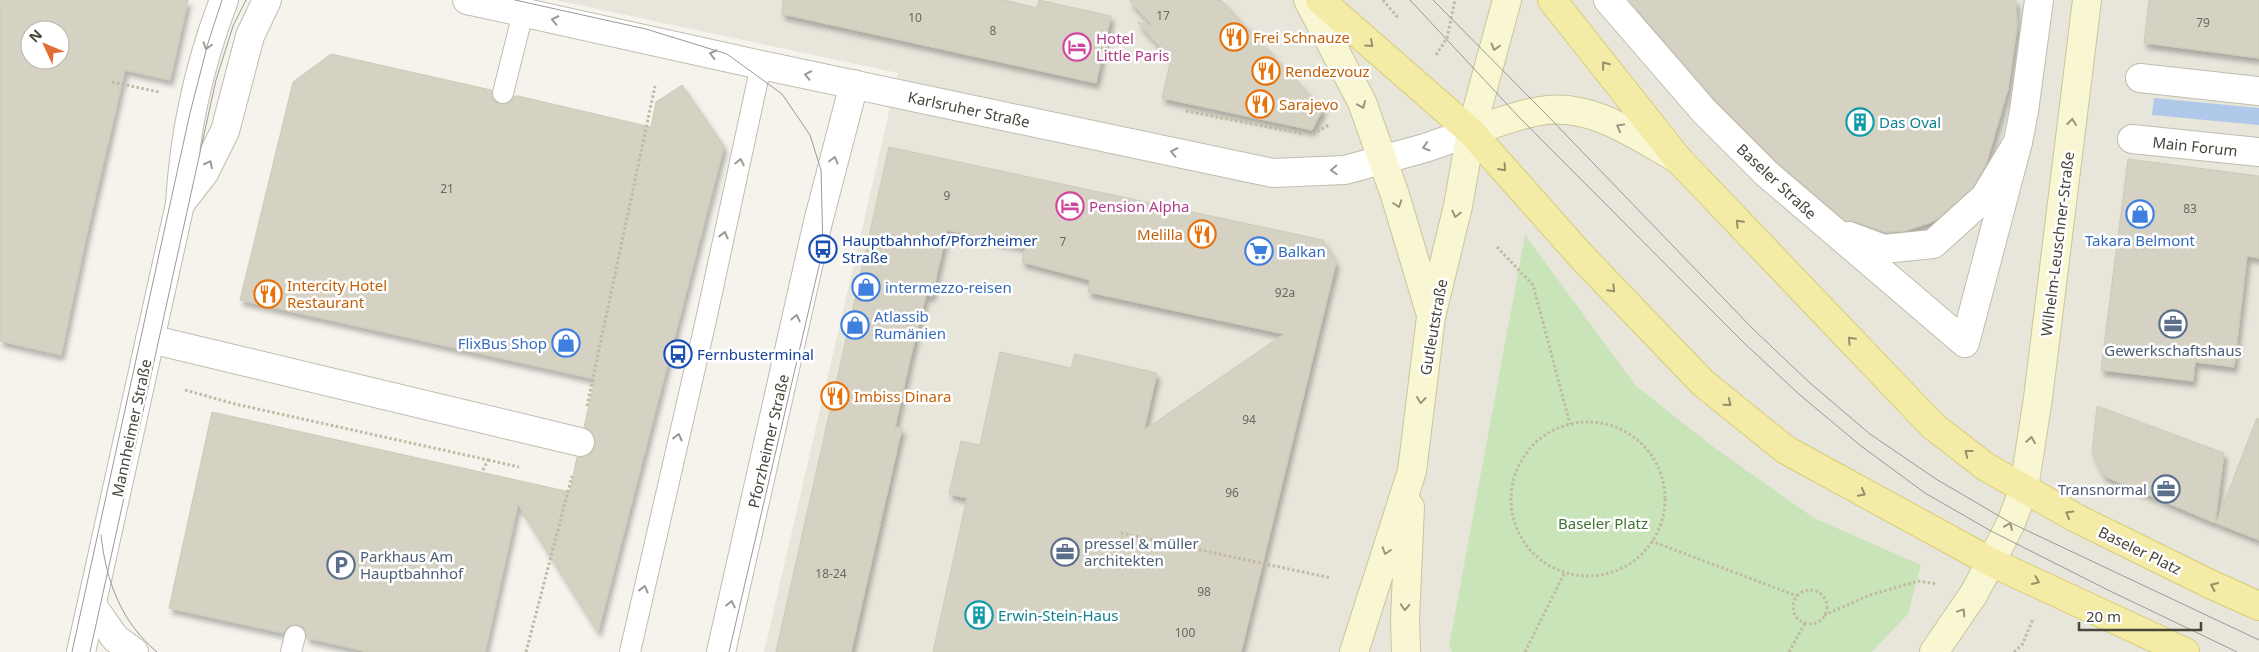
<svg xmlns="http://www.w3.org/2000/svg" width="2259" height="652" viewBox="0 0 2259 652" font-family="'Noto Sans',sans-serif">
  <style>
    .residential { fill: #e8e6db }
    .green { fill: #cae4ba }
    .water { fill: #b0c8ea }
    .building { fill: #d5d1c3; stroke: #cfcab7; fill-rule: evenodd; filter: url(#shadow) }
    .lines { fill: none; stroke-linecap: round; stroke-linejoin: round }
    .service-casing { stroke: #bfbdb0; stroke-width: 22 }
    .pedestrian-casing { stroke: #bfbdb0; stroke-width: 30 }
    .minor-casing { stroke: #bfbdb0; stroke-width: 30 }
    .secondary-casing { stroke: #c9c59d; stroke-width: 30 }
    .primary-casing { stroke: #d8cc77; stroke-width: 30 }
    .path { stroke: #c0baa2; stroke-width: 3; stroke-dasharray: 2.5 2.5; stroke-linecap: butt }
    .service { stroke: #fff; stroke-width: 20 }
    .pedestrian { stroke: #fff; stroke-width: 28 }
    .minor { stroke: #fff; stroke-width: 28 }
    .secondary { stroke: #f9f7d2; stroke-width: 28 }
    .primary { stroke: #f4eba6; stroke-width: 28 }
    .tram { stroke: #999; stroke-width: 1 }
    .oneway { stroke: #9a9993 }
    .oneway2 { stroke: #95906b }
    .oneway3 { stroke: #98957e }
    .labels { text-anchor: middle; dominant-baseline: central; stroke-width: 5; stroke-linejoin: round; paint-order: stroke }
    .number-label { font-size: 12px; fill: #6b685c }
    .food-label { font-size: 15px; fill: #c56008; stroke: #fff; text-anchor: start }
    .hotel-label { font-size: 15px; fill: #b23c85; stroke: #fff; text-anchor: start }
    .street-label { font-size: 15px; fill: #48453a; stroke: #fff }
    .culture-label { font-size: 15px; fill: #0d838f; stroke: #fff; text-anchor: start }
    .transit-label { font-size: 15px; fill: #164399; stroke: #fff; text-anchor: start }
    .shop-label { font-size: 15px; fill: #366cbe; stroke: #fff; text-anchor: start }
    .service-label { font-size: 15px; fill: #4e5e75; stroke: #fff; text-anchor: start }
    .park-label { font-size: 15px; fill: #407533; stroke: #fff }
  </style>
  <defs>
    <filter id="shadow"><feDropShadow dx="3" dy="5.5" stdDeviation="2.5" flood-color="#0004"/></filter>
  </defs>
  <rect width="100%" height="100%" fill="#f5f3ec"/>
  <polygon class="residential" points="555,0 2259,0 2259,652 764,652 898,73"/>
  <polygon class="green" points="1525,235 1636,386 1715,448 1814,518 1921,565 1908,614 1872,652 1452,652 1449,646"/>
  <polygon class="water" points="2154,98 2259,108 2259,125 2152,115"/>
  <g class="building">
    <path d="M0,0H188L170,80L125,70L86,237L61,355L0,341ZM30,30H60V60H30Z"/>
    <polygon points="783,0 1004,0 1037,8 1039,0 1111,16 1096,83 782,14"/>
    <polygon points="1129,0 1221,0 1323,109 1312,130 1162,98 1171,59 1137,22 1153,26"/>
    <polygon points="1629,0 2016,0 2017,27 2008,89 1986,164 1973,187 1937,219 1929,223 1904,231 1885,232 1854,221 1846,221 1778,163 1715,100"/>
    <polygon points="2149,0 2259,0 2259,58 2144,43"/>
    <polygon points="331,54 491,90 494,101 501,105 507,104 515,96 518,96 651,127 656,102 682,85 724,146 598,632 518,504 485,652 369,652 307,638 304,628 297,624 287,627 283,633 169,608 212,412 570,492 577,457 585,457 591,453 595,446 595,437 591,431 584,427 595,379 240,300 293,82"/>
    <polygon points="889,147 1323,240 1336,263 1241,652 933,652 967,498 949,494 961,441 980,445 1000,352 1071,368 1075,354 1157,373 1144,430 1284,334 1088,292 1090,280 1022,262 1025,247 947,230 932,296 926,295 910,360 895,427 902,428 851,652 776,652"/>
    <polygon points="2128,159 2259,176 2259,258 2247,256 2234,367 2195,362 2193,381 2101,370"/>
    <polygon points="2097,406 2224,453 2215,523 2104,476 2092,452"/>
    <polygon points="2257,418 2259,419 2259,540 2216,523"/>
  </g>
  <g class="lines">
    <g class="service-casing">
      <g id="service">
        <polyline points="503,93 523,13"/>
        <polyline points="291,652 295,636"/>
        <polyline points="630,652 706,320 761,65"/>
      </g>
    </g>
    <g class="pedestrian-casing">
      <g id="pedestrian">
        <polyline points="1608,0 1704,111 1767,174 1965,343 2018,142"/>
        <polyline points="2140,78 2259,91"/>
        <polyline points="2132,139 2259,152"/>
        <polyline points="1849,236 1884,249 1933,244 1985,197 2018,142 2024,111 2039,0"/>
        <polyline points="150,339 580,442"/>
      </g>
    </g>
    <g class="minor-casing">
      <g id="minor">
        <polyline points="467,0 761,65 1273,173 1345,170 1425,148 1471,132"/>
        <polyline points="180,204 204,173 225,131 250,36 267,0"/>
        <polyline points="92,605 115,638 134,652"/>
        <path d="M81,652L180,204C184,134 199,65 224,0"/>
        <polyline points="721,652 818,222 854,84"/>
      </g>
    </g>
    <g class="secondary-casing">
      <g id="secondary">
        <polyline points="1308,0 1362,102 1395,195 1431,315"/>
        <path d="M1471,132C1494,124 1516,115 1540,111C1591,102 1636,136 1678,159"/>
        <polyline points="1354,652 1412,471 1431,317 1458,206 1471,132 1507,0"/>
        <polyline points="1406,652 1405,619 1410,507"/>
        <polyline points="1934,652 1973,595 1991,562 2011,523 2024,488 2038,398 2087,0"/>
      </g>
    </g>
    <g class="primary-casing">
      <g id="primary">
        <polyline points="1320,0 1471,132 1582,257 1703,383 1786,450 1991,562 2185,652"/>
        <polyline points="1552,0 1678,159 1933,426 1986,467 2076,518 2210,584 2259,606"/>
      </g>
    </g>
    <g class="path">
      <polyline points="1383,0 1399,19"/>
      <polyline points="1436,55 1447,38 1455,0"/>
      <polyline points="112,82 159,92"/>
      <polyline points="1186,111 1304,134"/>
      <polyline points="1313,134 1329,125"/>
      <polyline points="1497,247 1533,285 1570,424"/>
      <polyline points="185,390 235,404 488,460 482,472"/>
      <polyline points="587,406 655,86"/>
      <circle cx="1588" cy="499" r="77"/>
      <polyline points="488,460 519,467"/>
      <polyline points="1121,533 1331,578"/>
      <polyline points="1651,541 1797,596"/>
      <circle cx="1810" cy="607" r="17"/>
      <polyline points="1824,615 1870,595 1918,581 1937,584"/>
      <polyline points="526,652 572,476"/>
      <polyline points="1525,652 1565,572"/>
      <polyline points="1789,652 1805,623"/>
      <polyline points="2014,652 2022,645 2033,619"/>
    </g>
    <use href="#service" class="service"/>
    <use href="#pedestrian" class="pedestrian"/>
    <use href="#minor" class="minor"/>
    <use href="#secondary" class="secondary"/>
    <use href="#primary" class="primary"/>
    <g class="tram">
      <polyline points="515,0 646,29 727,54 782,94 810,135 821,170 823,249 729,652"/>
      <polyline points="1410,0 1518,116 1742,341 1800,395 1861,446 1925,493 1991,531 2106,589 2237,652"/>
      <polyline points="1433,0 1543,111 1753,329 1810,383 1870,434 1936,479 2011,523 2259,640"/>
      <path d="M101,535C106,581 121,622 157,652"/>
      <polyline points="72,652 190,113 208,43 222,0"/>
      <polyline points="90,652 216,80 233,26 246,0"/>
    </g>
  </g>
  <defs><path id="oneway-chevron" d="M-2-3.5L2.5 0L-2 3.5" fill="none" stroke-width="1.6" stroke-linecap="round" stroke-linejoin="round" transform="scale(1.25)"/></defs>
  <g class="oneway">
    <use href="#oneway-chevron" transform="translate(555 20) rotate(-168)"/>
    <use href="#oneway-chevron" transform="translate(207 46) rotate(106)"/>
    <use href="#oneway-chevron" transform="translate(713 54) rotate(-166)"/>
    <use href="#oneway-chevron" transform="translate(808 75) rotate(-168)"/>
    <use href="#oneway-chevron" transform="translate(1426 147) rotate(163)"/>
    <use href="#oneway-chevron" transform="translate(1174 152) rotate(-168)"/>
    <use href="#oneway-chevron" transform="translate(834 160) rotate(-75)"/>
    <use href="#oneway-chevron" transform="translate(740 162) rotate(-78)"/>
    <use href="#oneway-chevron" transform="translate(209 164) rotate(-64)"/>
    <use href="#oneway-chevron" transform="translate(1334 170) rotate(177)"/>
    <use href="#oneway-chevron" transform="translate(724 235) rotate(-77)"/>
    <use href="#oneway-chevron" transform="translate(796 318) rotate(-77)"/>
    <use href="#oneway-chevron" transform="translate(678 437) rotate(-76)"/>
    <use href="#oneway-chevron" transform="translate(644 589) rotate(-76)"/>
    <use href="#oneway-chevron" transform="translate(731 604) rotate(-78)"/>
  </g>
  <g class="oneway2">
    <use href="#oneway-chevron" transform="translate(1370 44) rotate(42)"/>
    <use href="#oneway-chevron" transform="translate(1605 65) rotate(-128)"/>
    <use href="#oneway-chevron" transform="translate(1503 168) rotate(48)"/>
    <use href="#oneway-chevron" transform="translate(1739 223) rotate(-134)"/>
    <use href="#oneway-chevron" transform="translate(1612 289) rotate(46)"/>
    <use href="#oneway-chevron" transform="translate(1851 340) rotate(-134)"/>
    <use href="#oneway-chevron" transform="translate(1728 403) rotate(39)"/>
    <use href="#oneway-chevron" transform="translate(1968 453) rotate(-142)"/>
    <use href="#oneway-chevron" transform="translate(1862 493) rotate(28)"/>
    <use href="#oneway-chevron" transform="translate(2069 514) rotate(-150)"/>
    <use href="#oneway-chevron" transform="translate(2036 581) rotate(24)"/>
    <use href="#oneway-chevron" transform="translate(2214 586) rotate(-156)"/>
  </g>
  <g class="oneway3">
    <use href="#oneway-chevron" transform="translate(1495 47) rotate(105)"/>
    <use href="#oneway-chevron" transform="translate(1362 105) rotate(68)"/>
    <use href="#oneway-chevron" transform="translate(2072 122) rotate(-83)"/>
    <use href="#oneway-chevron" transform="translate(1620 127) rotate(-151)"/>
    <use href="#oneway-chevron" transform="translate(1398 204) rotate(72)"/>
    <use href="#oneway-chevron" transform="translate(1456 214) rotate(103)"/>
    <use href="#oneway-chevron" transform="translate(1421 400) rotate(97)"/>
    <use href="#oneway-chevron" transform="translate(2031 440) rotate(-81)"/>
    <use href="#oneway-chevron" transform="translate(2009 526) rotate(-67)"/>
    <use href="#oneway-chevron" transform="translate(1386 551) rotate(108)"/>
    <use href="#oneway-chevron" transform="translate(1405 607) rotate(93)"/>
    <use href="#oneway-chevron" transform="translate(1962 612) rotate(-56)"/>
  </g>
  <defs>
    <g id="restaurant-ring" transform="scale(1.4375)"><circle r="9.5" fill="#fff" stroke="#e8710a" stroke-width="1.5"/><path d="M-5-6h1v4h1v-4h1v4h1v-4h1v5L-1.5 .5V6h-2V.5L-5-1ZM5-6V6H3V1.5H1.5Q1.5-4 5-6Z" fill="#e8710a"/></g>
    <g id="hotel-ring" transform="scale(1.4375)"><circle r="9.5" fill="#fff" stroke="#d1479c" stroke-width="1.5"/><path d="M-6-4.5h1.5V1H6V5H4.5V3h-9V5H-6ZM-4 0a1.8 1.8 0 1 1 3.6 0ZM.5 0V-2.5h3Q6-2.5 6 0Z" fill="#d1479c"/></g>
    <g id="building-ring" transform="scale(1.4375)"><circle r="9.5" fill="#fff" stroke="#0f9aa8" stroke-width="1.5"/><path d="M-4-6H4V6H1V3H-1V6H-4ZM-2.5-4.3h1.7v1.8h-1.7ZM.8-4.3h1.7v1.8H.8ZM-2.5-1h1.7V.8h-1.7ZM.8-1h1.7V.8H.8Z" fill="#0f9aa8"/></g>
    <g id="shop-ring" transform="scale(1.4375)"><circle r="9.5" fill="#fff" stroke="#3f7fe0" stroke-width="1.5"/><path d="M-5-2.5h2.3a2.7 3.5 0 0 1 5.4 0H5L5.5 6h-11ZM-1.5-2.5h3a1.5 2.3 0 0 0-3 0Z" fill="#3f7fe0"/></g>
    <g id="bus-ring" transform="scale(1.4375)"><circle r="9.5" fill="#fff" stroke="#1a4fb4" stroke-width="1.5"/><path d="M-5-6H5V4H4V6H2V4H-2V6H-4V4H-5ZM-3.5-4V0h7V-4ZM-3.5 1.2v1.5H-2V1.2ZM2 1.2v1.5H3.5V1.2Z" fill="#1a4fb4"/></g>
    <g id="supermarket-ring" transform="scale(1.4375)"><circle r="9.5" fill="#fff" stroke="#3f7fe0" stroke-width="1.5"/><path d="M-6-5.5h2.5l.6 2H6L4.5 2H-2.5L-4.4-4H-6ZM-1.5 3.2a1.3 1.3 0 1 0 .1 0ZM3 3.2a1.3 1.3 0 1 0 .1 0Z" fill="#3f7fe0"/></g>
    <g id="office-ring" transform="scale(1.4375)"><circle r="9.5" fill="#fff" stroke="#5c6f8a" stroke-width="1.5"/><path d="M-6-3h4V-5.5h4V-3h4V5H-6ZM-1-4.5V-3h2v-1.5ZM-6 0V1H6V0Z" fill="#5c6f8a"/></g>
    <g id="parking-ring" transform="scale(1.4375)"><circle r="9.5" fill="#fff" stroke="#5c6f8a" stroke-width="1.5"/><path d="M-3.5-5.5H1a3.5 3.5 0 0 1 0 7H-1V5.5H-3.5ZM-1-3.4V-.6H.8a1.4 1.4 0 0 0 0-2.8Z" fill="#5c6f8a"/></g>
  </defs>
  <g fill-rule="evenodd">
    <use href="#restaurant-ring" x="1234" y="37"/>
    <use href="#hotel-ring" x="1077" y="47"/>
    <use href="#restaurant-ring" x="1266" y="71"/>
    <use href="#restaurant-ring" x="1260" y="104"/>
    <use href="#building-ring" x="1860" y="122"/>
    <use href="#hotel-ring" x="1070" y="206"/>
    <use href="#shop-ring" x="2140" y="214"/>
    <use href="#restaurant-ring" x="1202" y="234"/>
    <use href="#bus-ring" x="823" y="249"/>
    <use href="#supermarket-ring" x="1259" y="251"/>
    <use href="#shop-ring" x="866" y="287"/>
    <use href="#restaurant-ring" x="268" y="294"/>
    <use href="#office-ring" x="2173" y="324"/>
    <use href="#shop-ring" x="855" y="325"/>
    <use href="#shop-ring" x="566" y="343"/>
    <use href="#bus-ring" x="678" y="354"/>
    <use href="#restaurant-ring" x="835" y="396"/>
    <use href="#office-ring" x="2166" y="489"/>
    <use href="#office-ring" x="1065" y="552"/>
    <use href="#parking-ring" x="341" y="565"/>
    <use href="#building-ring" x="979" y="615"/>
  </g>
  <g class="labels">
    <g class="number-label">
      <text x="1163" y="15">17</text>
      <text x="915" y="17">10</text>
      <text x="2203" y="22">79</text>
      <text x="993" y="30">8</text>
      <text x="447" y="188">21</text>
      <text x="947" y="195">9</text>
      <text x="2190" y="208">83</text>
      <text x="1063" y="241">7</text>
      <text x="1285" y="292">92a</text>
      <text x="1249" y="419">94</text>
      <text x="1232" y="492">96</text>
      <text x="831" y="573">18-24</text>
      <text x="1204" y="591">98</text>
      <text x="1185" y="632">100</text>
    </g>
    <g class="food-label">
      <text x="1253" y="37">Frei Schnauze</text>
      <text x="1285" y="71">Rendezvouz</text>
      <text x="1279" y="104">Sarajevo</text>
      <text x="1183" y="234" text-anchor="end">Melilla</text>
      <text x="287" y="285">Intercity Hotel<tspan x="287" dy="17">Restaurant</tspan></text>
      <text x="854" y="396">Imbiss Dinara</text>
    </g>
    <g class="hotel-label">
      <text x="1096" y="38">Hotel<tspan x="1096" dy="17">Little Paris</tspan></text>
      <text x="1089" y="206">Pension Alpha</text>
    </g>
    <g class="street-label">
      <text transform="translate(969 109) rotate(12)">Karlsruher Straße</text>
      <text transform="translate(2195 146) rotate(6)">Main Forum</text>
      <text transform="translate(1777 181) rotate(43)">Baseler Straße</text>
      <text transform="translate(2057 244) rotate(-83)">Wilhelm-Leuschner-Straße</text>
      <text transform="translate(1433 327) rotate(-80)">Gutleutstraße</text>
      <text transform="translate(131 428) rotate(-78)">Mannheimer Straße</text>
      <text transform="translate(768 441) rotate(-77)">Pforzheimer Straße</text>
      <text transform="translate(2140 550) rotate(26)">Baseler Platz</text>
    </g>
    <g class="culture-label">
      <text x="1879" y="122">Das Oval</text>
      <text x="998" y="615">Erwin-Stein-Haus</text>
    </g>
    <g class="transit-label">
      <text x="842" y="240">Hauptbahnhof/Pforzheimer<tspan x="842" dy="17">Straße</tspan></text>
      <text x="697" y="354">Fernbusterminal</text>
    </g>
    <g class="shop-label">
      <text x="2140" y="240" text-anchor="middle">Takara Belmont</text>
      <text x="1278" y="251">Balkan</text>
      <text x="885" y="287">intermezzo-reisen</text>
      <text x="874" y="316">Atlassib<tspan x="874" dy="17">Rumänien</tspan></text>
      <text x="547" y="343" text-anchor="end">FlixBus Shop</text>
    </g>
    <g class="service-label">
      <text x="2173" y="350" text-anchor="middle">Gewerkschaftshaus</text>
      <text x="2147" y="489" text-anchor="end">Transnormal</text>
      <text x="1084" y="543">pressel &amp; müller<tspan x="1084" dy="17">architekten</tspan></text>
      <text x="360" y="556">Parkhaus Am<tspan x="360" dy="17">Hauptbahnhof</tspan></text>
    </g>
    <g class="park-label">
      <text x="1603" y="523">Baseler Platz</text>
    </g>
  </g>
  <g transform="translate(45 45) rotate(314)"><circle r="24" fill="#ffffff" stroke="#b6b5b0"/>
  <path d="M0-4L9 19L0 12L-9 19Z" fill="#e46d34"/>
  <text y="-8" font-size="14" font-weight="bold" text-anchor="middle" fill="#48453a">N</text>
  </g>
  <path d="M2079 622v8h122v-8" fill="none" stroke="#48453a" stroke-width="2.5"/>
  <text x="2086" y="622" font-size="15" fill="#48453a" stroke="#ffffff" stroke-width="4" paint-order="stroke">20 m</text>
</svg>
